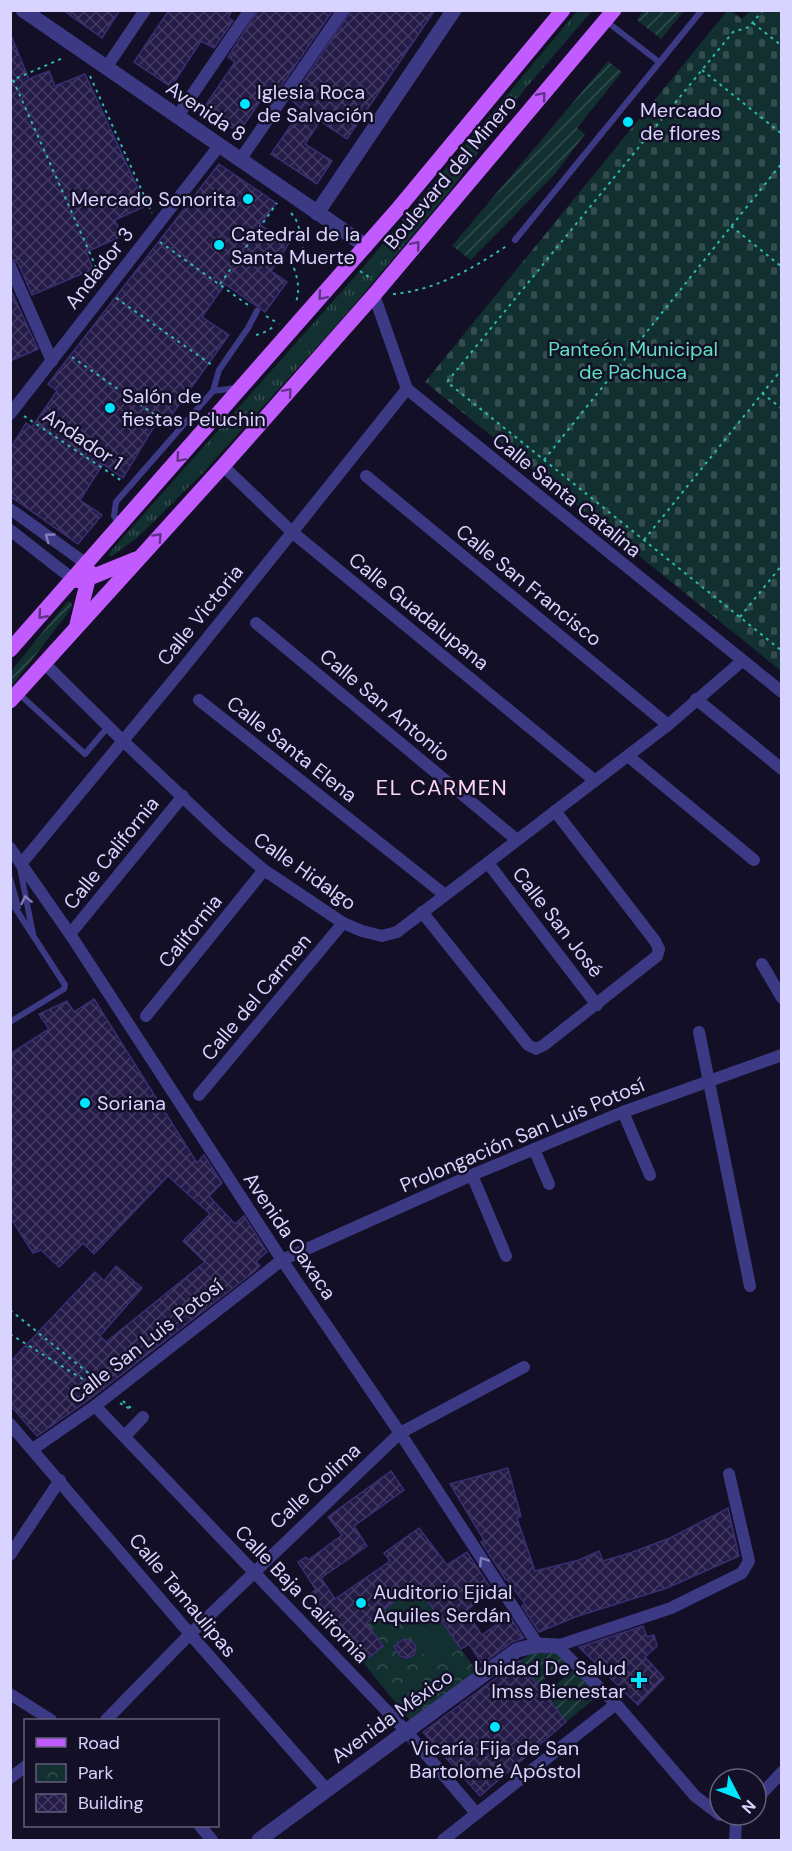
<svg xmlns="http://www.w3.org/2000/svg" width="792" height="1851" viewBox="0 0 792 1851" font-family="'DM Sans',sans-serif">
  <style>
    .grass { fill: url(#grass-tufts) }
    .cemetery { fill: url(#cemetery-stones) }
    .park { fill: url(#park-crowns) }
    .garden { fill: url(#garden-furrows) }
    .pitch { fill: #12302f }
    .building { fill: url(#building-cross-hatch); stroke: #3b2d73; stroke-width: 1.5 }
    .lines { fill: none; stroke-linecap: round; stroke-linejoin: round }
    .path { stroke: #2fb8b0; stroke-width: 2; stroke-dasharray: 3 4.5; stroke-linecap: butt }
    .service { stroke: #3d3a85; stroke-width: 6 }
    .minor { stroke: #3d3a85; stroke-width: 12 }
    .tertiary { stroke: #3d3a85; stroke-width: 15 }
    .primary { stroke: #c25bff; stroke-width: 15 }
    .oneway { stroke: #623188 }
    .oneway2 { stroke: #837fbc }
    .poi-dot { fill: #00e5ff; stroke: #130f26; stroke-width: 2 }
    .labels { text-anchor: middle; dominant-baseline: central; stroke-width: 5; stroke-linejoin: round; paint-order: stroke }
    .poi-label { font-size: 20px; fill: #d9d4ff; stroke: #130f26; text-anchor: start }
    .street-label { font-size: 20px; fill: #d9d4ff; stroke: #130f26 }
    .park-label { font-size: 20px; fill: #5fe0c0; stroke: #130f26 }
    .quarter-label { font-size: 22px; letter-spacing: 1.5px; fill: #ffd6f0; stroke: #130f26 }
  </style>
  <defs>
    <pattern id="grass-tufts" width="24" height="20" patternUnits="userSpaceOnUse" patternTransform="scale(1.5)"><rect width="24" height="20" fill="#12302f"/><path d="M3 7l-1-3M5 7V3M7 7l1-3M15 17l-1-3M17 17v-4M19 17l1-3" fill="none" stroke="#344d4e"/></pattern>
    <pattern id="cemetery-stones" width="16" height="16" patternUnits="userSpaceOnUse" patternTransform="scale(1.5)"><rect width="16" height="16" fill="#12302f"/><path d="M2 7V4a2 2 0 0 1 4 0v3zM10 15v-3a2 2 0 0 1 4 0v3z" fill="#344d4e"/></pattern>
    <pattern id="park-crowns" width="20" height="18" patternUnits="userSpaceOnUse" patternTransform="scale(1.5)"><rect width="20" height="18" fill="#12302f"/><path d="M2 6a3 3 0 1 1 6 0M12 15a3 3 0 1 1 6 0" fill="none" stroke="#344d4e"/></pattern>
    <pattern id="garden-furrows" width="10" height="10" patternUnits="userSpaceOnUse" patternTransform="scale(1.5)"><rect width="10" height="10" fill="#12302f"/><path d="M-1 1l2-2M0 10L10 0M9 11l2-2" fill="none" stroke="#344d4e"/></pattern>
    <pattern id="building-cross-hatch" width="8" height="8" patternUnits="userSpaceOnUse" patternTransform="scale(1.5)"><rect width="8" height="8" fill="#241b47"/><path d="M0 0l8 8M0 8l8-8" fill="none" stroke="#433b63"/></pattern>
  </defs>
  <rect width="100%" height="100%" fill="#130f26"/>
  <polygon class="grass" points="578,10 592,11 525,89 449,192 343,318 203,473 137,538 111,557 109,555 110,552 365,265"/>
  <polygon class="cemetery" points="727,11 731,11 742,19 750,11 781,11 781,671 425,382"/>
  <polygon class="park" points="417,1586 478,1673 412,1723 344,1639"/>
  <g class="garden">
    <polygon points="643,11 643,10 684,11 661,39 637,20"/>
    <polygon points="608,61 622,72 577,128 585,134 555,174 471,260 452,246"/>
    <polygon points="67,602 71,602 72,606 67,614 11,687 11,671"/>
    <polygon points="539,1649 557,1653 566,1663 537,1685 519,1661"/>
    <polygon points="575,1669 600,1694 566,1722 544,1694"/>
  </g>
  <polygon class="pitch" points="425,1606 457,1650 433,1667 401,1624"/>
  <g class="building">
    <polygon points="63,10 120,10 102,38"/>
    <polygon points="169,10 233,10 228,17 233,21 214,48 201,41 171,87 134,62"/>
    <polygon points="258,10 333,10 278,91 271,86 243,126 231,128 203,109 235,62 228,57"/>
    <polygon points="351,10 435,10 347,139 320,121 305,144 332,161 317,184 271,154 302,109 291,100"/>
    <polygon points="10,33 29,79 49,71 55,86 85,74 146,206 115,220 122,236 86,252 93,269 32,295 18,263 10,258"/>
    <polygon points="219,164 276,203 260,225 289,243 271,271 287,282 265,312 225,284 202,317 229,335 168,420 161,415 123,478 103,464 80,500 102,515 78,544 10,496 10,449 26,423 32,427 57,391 48,384"/>
    <polygon points="10,288 38,349 10,361"/>
    <polygon points="94,999 197,1163 204,1155 222,1183 209,1196 235,1224 244,1216 267,1252 256,1261 260,1266 255,1271 90,1399 37,1436 10,1405 10,1362 95,1272 104,1281 116,1266 142,1288 100,1336 106,1342 205,1262 183,1241 210,1214 168,1176 94,1254 83,1243 59,1267 41,1250 33,1253 10,1217 10,1054 49,1029 39,1014 67,1001 74,1012"/>
    <polygon points="508,1468 521,1516 517,1518 535,1571 579,1560 599,1551 603,1561 630,1553 670,1538 728,1508 739,1556 667,1588 575,1617 539,1632 522,1606 525,1604 516,1592 507,1579 506,1580 481,1542 484,1540 450,1484"/>
    <polygon points="391,1471 404,1490 354,1526 367,1546 321,1578 335,1599 390,1561 384,1553 419,1528 447,1565 467,1552 492,1590 466,1611 482,1635 509,1615 524,1638 512,1642 482,1664 469,1644 461,1649 417,1585 366,1623 383,1646 368,1658 351,1634 344,1639 311,1593 316,1590 298,1562 306,1557 308,1560 342,1535 328,1517"/>
    <polygon points="643,1626 647,1637 654,1635 657,1646 645,1657 664,1678 638,1705 579,1647"/>
    <polygon points="404,1639 412,1641 416,1647 414,1655 407,1658 400,1656 394,1646"/>
    <polygon points="519,1661 566,1722 480,1796 423,1732"/>
  </g>
  <g class="lines">
    <g class="path">
      <polyline points="763,10 749,27 733,32 447,382 782,651"/>
      <polyline points="753,23 782,46"/>
      <polyline points="702,70 782,134"/>
      <polyline points="90,76 152,213"/>
      <polyline points="13,80 100,276"/>
      <polyline points="10,81 63,58"/>
      <path d="M291,213C301,224 298,232 304,246L294,268C298,280 300,290 296,302"/>
      <polyline points="731,226 782,267"/>
      <polyline points="160,242 248,305"/>
      <polyline points="360,271 370,278"/>
      <polyline points="220,284 277,203"/>
      <path d="M393,294C434,291 474,268 508,245"/>
      <polyline points="116,298 212,365"/>
      <polyline points="266,316 279,324"/>
      <polyline points="256,335 263,333 275,326"/>
      <polyline points="72,357 171,426"/>
      <polyline points="762,393 782,409"/>
      <polyline points="24,416 122,481"/>
      <polyline points="544,460 782,163"/>
      <polyline points="644,540 782,369"/>
      <polyline points="740,617 782,565"/>
      <polyline points="10,1310 102,1384"/>
      <polyline points="10,1334 97,1388"/>
      <polyline points="123,1401 132,1409"/>
      <polyline points="120,1403 133,1411"/>
    </g>
    <g class="service">
      <polyline points="606,21 659,62"/>
      <polyline points="515,240 702,10"/>
      <polyline points="213,391 219,370 248,328 257,311"/>
      <polyline points="120,525 114,516 116,502 213,391 236,388"/>
      <polyline points="19,694 85,754 108,727"/>
      <polyline points="20,868 33,934"/>
      <polyline points="10,878 18,907"/>
      <polyline points="10,900 65,985 64,989 10,1022"/>
    </g>
    <g class="minor">
      <polyline points="106,68 145,10"/>
      <polyline points="177,117 250,10"/>
      <polyline points="240,160 343,10"/>
      <polyline points="10,266 52,361"/>
      <polyline points="374,295 407,389 782,692"/>
      <polyline points="10,414 219,146"/>
      <polyline points="223,466 292,532 594,780"/>
      <polyline points="366,476 668,725"/>
      <polyline points="10,509 88,565"/>
      <polyline points="10,530 74,580"/>
      <polyline points="256,623 517,840"/>
      <polyline points="44,663 122,740 226,838 264,870 343,923 362,931 382,936 397,932 668,725 742,661"/>
      <polyline points="696,699 782,769"/>
      <polyline points="199,700 445,895"/>
      <polyline points="628,756 754,860"/>
      <polyline points="10,848 70,934 282,1260 400,1433 538,1645"/>
      <polyline points="488,863 597,1005"/>
      <polyline points="21,864 180,672 407,389"/>
      <polyline points="422,912 528,1045 536,1049 544,1045 657,956 659,949 655,941 555,811"/>
      <polyline points="70,934 183,796"/>
      <polyline points="762,964 782,998"/>
      <polyline points="146,1016 264,870"/>
      <polyline points="699,1032 750,1286"/>
      <polyline points="199,1095 343,923"/>
      <polyline points="623,1112 650,1175"/>
      <polyline points="534,1149 549,1184"/>
      <polyline points="472,1175 506,1256"/>
      <polyline points="95,1406 406,1731 476,1813"/>
      <polyline points="10,1424 190,1634 327,1790"/>
      <polyline points="125,1436 143,1417"/>
      <polyline points="33,1449 95,1406 282,1260 472,1175 623,1112 782,1055"/>
      <polyline points="10,1555 60,1480"/>
      <polyline points="10,1694 51,1720"/>
      <polyline points="106,1720 190,1634 400,1433 524,1367"/>
      <polyline points="10,1778 26,1766"/>
      <polyline points="756,1800 782,1772"/>
      <polyline points="720,1815 695,1796 616,1704 557,1646 671,1608 742,1573 749,1561 729,1474"/>
      <polyline points="200,1826 212,1840"/>
      <polyline points="443,1840 616,1704"/>
      <polyline points="735,1840 736,1822"/>
    </g>
    <g class="tertiary">
      <polyline points="23,10 366,246"/>
      <polyline points="317,213 454,10"/>
      <polyline points="259,1840 517,1650 538,1645 557,1646"/>
    </g>
    <g class="primary">
      <polyline points="74,580 82,581 136,559"/>
      <polyline points="77,624 90,572"/>
      <polyline points="10,650 397,210 563,10"/>
      <polyline points="10,701 223,466 374,295 614,10"/>
    </g>
  </g>
  <defs><path id="oneway-chevron" d="M-2-3.5L2.5 0L-2 3.5" fill="none" stroke-width="1.6" stroke-linecap="round" stroke-linejoin="round" transform="scale(1.5)"/></defs>
  <g class="oneway">
    <use href="#oneway-chevron" transform="translate(542 96) rotate(-50)"/>
    <use href="#oneway-chevron" transform="translate(416 245) rotate(-50)"/>
    <use href="#oneway-chevron" transform="translate(322 296) rotate(131)"/>
    <use href="#oneway-chevron" transform="translate(288 392) rotate(-49)"/>
    <use href="#oneway-chevron" transform="translate(180 458) rotate(131)"/>
    <use href="#oneway-chevron" transform="translate(158 537) rotate(-47)"/>
    <use href="#oneway-chevron" transform="translate(42 615) rotate(132)"/>
  </g>
  <g class="oneway2">
    <use href="#oneway-chevron" transform="translate(49 537) rotate(-144)"/>
    <use href="#oneway-chevron" transform="translate(26 900) rotate(-102)"/>
    <use href="#oneway-chevron" transform="translate(483 1561) rotate(-123)"/>
  </g>
  <g class="poi-dot">
    <circle cx="245" cy="104" r="6"/>
    <circle cx="628" cy="122" r="6"/>
    <circle cx="248" cy="199" r="6"/>
    <circle cx="219" cy="245" r="6"/>
    <circle cx="110" cy="408" r="6"/>
    <circle cx="85" cy="1103" r="6"/>
    <circle cx="361" cy="1603" r="6"/>
    <path d="M636 1671h6v6h6v6h-6v6h-6v-6h-6v-6h6z"/>
    <circle cx="495" cy="1727" r="6"/>
  </g>
  <g class="labels">
    <g class="poi-label">
      <text x="257" y="92">Iglesia Roca<tspan x="257" dy="23">de Salvación</tspan></text>
      <text x="640" y="110">Mercado<tspan x="640" dy="23">de flores</tspan></text>
      <text x="236" y="199" text-anchor="end">Mercado Sonorita</text>
      <text x="231" y="234">Catedral de la<tspan x="231" dy="23">Santa Muerte</tspan></text>
      <text x="122" y="396">Salón de<tspan x="122" dy="23">fiestas Peluchin</tspan></text>
      <text x="97" y="1103">Soriana</text>
      <text x="373" y="1592">Auditorio Ejidal<tspan x="373" dy="23">Aquiles Serdán</tspan></text>
      <text x="626" y="1668" text-anchor="end">Unidad De Salud<tspan x="626" dy="23">Imss Bienestar</tspan></text>
      <text x="495" y="1748" text-anchor="middle">Vicaría Fija de San<tspan x="495" dy="23">Bartolomé Apóstol</tspan></text>
    </g>
    <g class="street-label">
      <text transform="translate(206 111) rotate(34)">Avenida 8</text>
      <text transform="translate(450 172) rotate(-50)">Boulevard del Minero</text>
      <text transform="translate(99 268) rotate(-52)">Andador 3</text>
      <text transform="translate(83 439) rotate(34)">Andador 1</text>
      <text transform="translate(567 495) rotate(39)">Calle Santa Catalina</text>
      <text transform="translate(529 585) rotate(39)">Calle San Francisco</text>
      <text transform="translate(419 611) rotate(39)">Calle Guadalupana</text>
      <text transform="translate(200 615) rotate(-51)">Calle Victoria</text>
      <text transform="translate(385 705) rotate(40)">Calle San Antonio</text>
      <text transform="translate(292 749) rotate(38)">Calle Santa Elena</text>
      <text transform="translate(111 853) rotate(-51)">Calle California</text>
      <text transform="translate(305 871) rotate(35)">Calle Hidalgo</text>
      <text transform="translate(558 922) rotate(52)">Calle San José</text>
      <text transform="translate(190 931) rotate(-51)">California</text>
      <text transform="translate(256 997) rotate(-50)">Calle del Carmen</text>
      <text transform="translate(522 1135) rotate(-23)">Prolongación San Luis Potosí</text>
      <text transform="translate(290 1236) rotate(56)">Avenida Oaxaca</text>
      <text transform="translate(146 1341) rotate(-38)">Calle San Luis Potosí</text>
      <text transform="translate(315 1486) rotate(-43)">Calle Colima</text>
      <text transform="translate(302 1594) rotate(46)">Calle Baja California</text>
      <text transform="translate(183 1595) rotate(50)">Calle Tamaulipas</text>
      <text transform="translate(392 1716) rotate(-36)">Avenida México</text>
    </g>
    <g class="park-label">
      <text x="633" y="349">Panteón Municipal<tspan x="633" dy="23">de Pachuca</tspan></text>
    </g>
    <g class="quarter-label">
      <text x="442" y="787">EL CARMEN</text>
    </g>
  </g>
  <rect width="792" height="1851" fill="none" stroke="#d9d4ff" stroke-width="24"/>
  <rect x="24" y="1719" width="195" height="108" fill="#130f26" stroke="#625e7d" stroke-width="1.5"/>
  <rect x="36" y="1738" width="30" height="9" fill="#c25bff" stroke="#625e7d" stroke-width="1.5"/>
  <text x="78" y="1749" font-size="18" fill="#d9d4ff">Road</text>
  <rect x="36" y="1764" width="30" height="18" fill="url(#park-crowns)" stroke="#625e7d" stroke-width="1.5"/>
  <text x="78" y="1779" font-size="18" fill="#d9d4ff">Park</text>
  <rect x="36" y="1794" width="30" height="18" fill="url(#building-cross-hatch)" stroke="#625e7d" stroke-width="1.5"/>
  <text x="78" y="1809" font-size="18" fill="#d9d4ff">Building</text>
  <g transform="translate(738 1797) rotate(132)"><circle r="28" fill="#130f26" stroke="#625e7d" stroke-width="1.5"/>
  <path d="M0-4.5L10 22L0 15L-10 22Z" fill="#00e5ff"/>
  <text y="-9" font-size="16" font-weight="bold" text-anchor="middle" fill="#d9d4ff">N</text>
  </g>
</svg>
